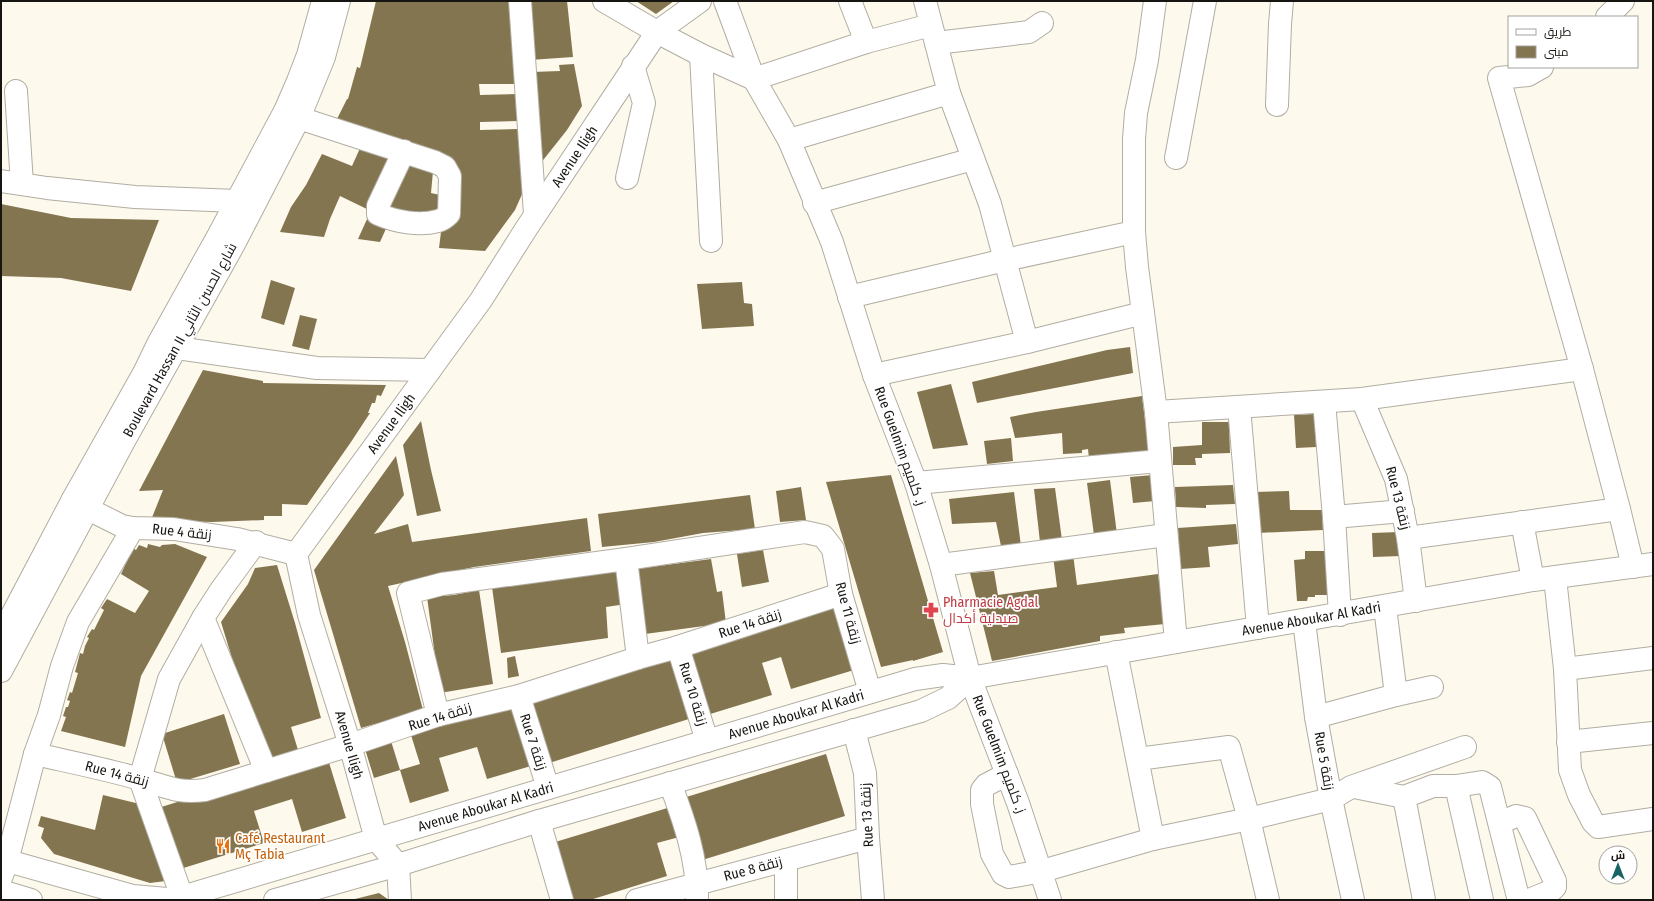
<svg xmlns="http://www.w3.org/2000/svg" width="1654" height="901" viewBox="0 0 1654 901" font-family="'Fira Sans Condensed',Cairo,sans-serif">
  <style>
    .building { fill: #83754f }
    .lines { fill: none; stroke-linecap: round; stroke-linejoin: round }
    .minor-casing { stroke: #b1ada2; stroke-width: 24 }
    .major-casing { stroke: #b1ada2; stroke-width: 24 }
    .minor { stroke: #fff; stroke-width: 22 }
    .major { stroke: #fff; stroke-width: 22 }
    .labels { text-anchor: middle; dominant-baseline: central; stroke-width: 3.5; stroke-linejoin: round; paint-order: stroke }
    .street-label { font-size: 14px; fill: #171511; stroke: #fff }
    .health-label { font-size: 14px; fill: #be3a42; stroke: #fff; text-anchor: start }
    .food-label { font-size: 14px; fill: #c56008; stroke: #fff; text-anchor: start }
  </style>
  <rect width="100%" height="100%" fill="#fef9ed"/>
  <g class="building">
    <polygon points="376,1 515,1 521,84 479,84 480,95 516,94 518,121 480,122 480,130 518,129 520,163 523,163 523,192 515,210 485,251 439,248 442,224 456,223 456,163 336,121 347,99 348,99 357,67 360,68"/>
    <polygon points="525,1 567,1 573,57 530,60"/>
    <polygon points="636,1 674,1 656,14"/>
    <polygon points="574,64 582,106 567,130 540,164 532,72 560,71 559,65"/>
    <polygon points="361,146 396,159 383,172 376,183 380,184 371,211 340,196 330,219 324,237 280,232 291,207 306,185 322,154 352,166"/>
    <polygon points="405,162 433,171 431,193 440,195 440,215 382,211"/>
    <polygon points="1,204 71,218 159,220 131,291 61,278 1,276"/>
    <polygon points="368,217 389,222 380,242 358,239"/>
    <polygon points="271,280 295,288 284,325 261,318"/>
    <polygon points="742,282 744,303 752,304 754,326 702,329 697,284"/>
    <polygon points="300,315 317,319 309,350 292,346"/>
    <polygon points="1130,347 1133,373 977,403 972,382 1107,350"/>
    <polygon points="203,370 263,381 263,383 386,385 381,396 377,395 375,403 372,403 368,413 370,413 351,442 307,505 282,504 282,516 264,516 264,520 212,522 151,520 163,490 139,491"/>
    <polygon points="951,384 968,445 933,449 917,392"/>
    <polygon points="1142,396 1149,452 1089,459 1088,449 1082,450 1082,453 1063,454 1062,433 1015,438 1010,417 1036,412"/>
    <polygon points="1315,414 1316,447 1296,448 1294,415"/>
    <polygon points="421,421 431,470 441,511 417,516 403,445"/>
    <polygon points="1202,422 1229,422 1230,453 1202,454 1202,458 1195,458 1196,465 1173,465 1173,447 1202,445"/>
    <polygon points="1011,438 1013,461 987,464 984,441"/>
    <polygon points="396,456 404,495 374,534 408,524 412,542 587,518 591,551 474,567 388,586 405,642 423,710 361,728 314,570"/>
    <polygon points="891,475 943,652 913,661 913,660 881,667 826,482"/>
    <polygon points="1153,475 1155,501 1133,503 1130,477"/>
    <polygon points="1110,480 1117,534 1094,535 1087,483"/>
    <polygon points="1233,485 1235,504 1206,505 1206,508 1176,507 1175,487"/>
    <polygon points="801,487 806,520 780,522 776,491"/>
    <polygon points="1055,488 1062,540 1040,542 1034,489"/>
    <polygon points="1289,491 1290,510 1322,510 1323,530 1258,533 1255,492"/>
    <polygon points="1014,492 1021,546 1001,546 996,522 952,524 949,499"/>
    <polygon points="750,495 755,529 703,533 654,542 602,547 598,514"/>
    <polygon points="1236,524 1238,544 1208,547 1210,567 1180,569 1178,528"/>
    <polygon points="1399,532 1401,556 1373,557 1372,533"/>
    <polygon points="148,544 160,547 162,545 175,544 207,557 141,676 125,747 61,731 66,717 63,716 66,707 68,707 70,701 67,700 70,692 72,693 78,673 75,672 80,653 83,654 85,646 89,638 87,637 92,629 94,630 104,610 101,608 107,599 135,613 149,591 121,574 133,548 136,550 139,545 147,548"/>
    <polygon points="763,550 769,582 742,587 737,554"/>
    <polygon points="1305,551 1327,551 1327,595 1315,595 1315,597 1308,597 1307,601 1297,601 1294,560 1305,559"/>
    <polygon points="1073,554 1077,585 1158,574 1165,624 1124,628 1125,633 1100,636 1100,641 992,661 970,573 994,571 998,595 1057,587 1053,556"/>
    <polygon points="711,559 717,592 722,591 726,623 645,634 636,569"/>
    <polygon points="277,565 295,623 321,718 291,727 298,750 263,760 221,622 248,584 255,568"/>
    <polygon points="621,572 626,604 606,607 608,638 501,653 492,587 595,574"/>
    <polygon points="479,590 493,684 440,693 427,597 454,595"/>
    <polygon points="834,608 854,670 791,689 781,657 762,663 772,695 707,715 688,653"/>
    <polygon points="515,656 519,676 508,678 507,658"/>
    <polygon points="673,656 692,718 546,764 527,701"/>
    <polygon points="511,704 531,766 487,779 477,747 439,758 449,791 410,803 400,770 374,778 365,749 391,741 400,770 420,764 411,735"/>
    <polygon points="224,714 240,764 177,783 162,734"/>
    <polygon points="826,754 845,816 699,861 680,799"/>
    <polygon points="327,756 346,818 302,832 292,799 254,811 264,843 177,870 158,808"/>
    <polygon points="103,795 148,806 166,881 150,883 54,854 41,838 44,828 38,826 41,816 95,830"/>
    <polygon points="674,806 683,836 657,843 667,876 590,900 570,900 552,843"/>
    <polygon points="379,893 389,900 355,900 355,899"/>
  </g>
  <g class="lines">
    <g class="minor-casing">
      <g id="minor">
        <polyline points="520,1 535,214"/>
        <polyline points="604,1 657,32 701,55 754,79 866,42 931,25"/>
        <polyline points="725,1 754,79 789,140 832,242 874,375 916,483 941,565 970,678 1018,803 1050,900"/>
        <polyline points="850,1 866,42"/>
        <polyline points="925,1 949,93 990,204 1027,342"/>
        <polyline points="1155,1 1147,60 1136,113 1134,139 1134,232 1137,267 1156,412 1176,642"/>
        <polyline points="1607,17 1623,1"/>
        <polyline points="936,43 1029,32 1042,23"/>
        <polyline points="701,55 711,241"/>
        <polyline points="1542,67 1528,75 1499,78 1582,369 1619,509"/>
        <polyline points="16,91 22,184"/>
        <polyline points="1277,105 1280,24 1282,1"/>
        <path d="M299,118L435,162L445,167L450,176L449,214C446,217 442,220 438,221C419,226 396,222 378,214V206L404,151"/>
        <polyline points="789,140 949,93"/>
        <polyline points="1176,158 1205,1"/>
        <polyline points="627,178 644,103 633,66"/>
        <polyline points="1,181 47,188 135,197 237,201"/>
        <polyline points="814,203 973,159"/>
        <polyline points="849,297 1005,260 1134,232"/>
        <polyline points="160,342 177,348 317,368 430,370"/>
        <polyline points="874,375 1027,342 1143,313"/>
        <polyline points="1362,399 1396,479 1408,538 1416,601"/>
        <polyline points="1324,402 1334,517 1340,615"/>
        <polyline points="1239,407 1258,628"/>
        <polyline points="1156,412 1362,399 1582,369"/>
        <polyline points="916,483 1159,461"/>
        <polyline points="72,501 122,526 133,528 174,529 237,539 296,554"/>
        <polyline points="1334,517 1403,511"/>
        <polyline points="1522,522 1533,580"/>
        <polyline points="1408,538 1619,509 1633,567"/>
        <polyline points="626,559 638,658"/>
        <polyline points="941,565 1166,535"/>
        <polyline points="1555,578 1565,669 1570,770 1579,795 1593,822 1598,827 1653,819"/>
        <polyline points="1385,607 1396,695"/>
        <polyline points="203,618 266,771"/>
        <polyline points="1304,621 1316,717 1331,799 1353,900"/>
        <polyline points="678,647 707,741"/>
        <polyline points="1116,652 1153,839"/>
        <polyline points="1565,669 1653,658"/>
        <polyline points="519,696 548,788"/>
        <polyline points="438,715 408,593 442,584 626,559 805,532 823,536 833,549 841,594 870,692"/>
        <polyline points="1316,717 1396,695 1432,687"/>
        <polyline points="854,730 865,773 868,838 873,900"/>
        <polyline points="1568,742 1653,733"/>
        <path d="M35,754C70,762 106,769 140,779C166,786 177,794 205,790L350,745L438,715L519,696L638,658L678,647L841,594"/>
        <polyline points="1138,759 1229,747 1249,819 1268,900"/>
        <polyline points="1007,774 986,785 982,790 982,804 992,854 1003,874 1009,877 1042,871 1153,839 1249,819 1331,799 1351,787 1465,747"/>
        <path d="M670,783C684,820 698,860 697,900"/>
        <polyline points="1456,786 1482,900"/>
        <polyline points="1354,787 1404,797 1433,786 1456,786 1482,782 1490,787 1518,897 1522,900"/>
        <polyline points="1404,797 1424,900"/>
        <polyline points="539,821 562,900"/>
        <polyline points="1500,823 1516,816 1525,818 1555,881 1555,887 1551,891 1529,900"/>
        <path id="s1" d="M1,859L133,896L167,899L182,897L915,679L943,675L970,678L1533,580L1653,564"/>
        <polyline points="786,860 786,900"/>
        <polyline points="1,878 7,861 35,754 49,715 62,666 78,622 133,528"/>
        <polyline points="1,891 31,900"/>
        <polyline points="182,897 140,779 169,679 203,618 221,590 256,542"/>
        <polyline points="275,900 398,865 539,821 921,711 948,698 970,678"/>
        <path id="s2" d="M400,900L398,865L376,839L350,745L309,615L296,554L481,300L526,229L657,32L700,1"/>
        <polyline points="637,900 868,838"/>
      </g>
    </g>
    <g class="major-casing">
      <g id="major">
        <polyline points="1,636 72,501 144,373 159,342 217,238 285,111 298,81 308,55 323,1"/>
        <polyline points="1,671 124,441 234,244 299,118 324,57 339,1"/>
      </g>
    </g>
    <use href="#minor" class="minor"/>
    <use href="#major" class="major"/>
  </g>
  <defs>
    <g id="pharmacy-bare" transform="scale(1.2)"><path d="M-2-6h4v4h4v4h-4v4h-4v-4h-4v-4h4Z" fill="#e0444e" stroke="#fff" stroke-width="2.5" paint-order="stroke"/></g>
    <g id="restaurant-bare" transform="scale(1.2)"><path d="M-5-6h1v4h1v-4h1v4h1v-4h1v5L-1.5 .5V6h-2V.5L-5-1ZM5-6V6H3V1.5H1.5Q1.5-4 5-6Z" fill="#e8710a" stroke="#fff" stroke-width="2.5" paint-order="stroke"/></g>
  </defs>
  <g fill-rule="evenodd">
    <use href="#pharmacy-bare" x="931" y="610"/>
    <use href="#restaurant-bare" x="223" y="846"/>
  </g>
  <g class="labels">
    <g class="street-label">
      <text stroke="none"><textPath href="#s2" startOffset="851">Avenue Iligh</textPath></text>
      <text transform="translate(180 340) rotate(-61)">Boulevard Hassan II شارع الحسن الثاني</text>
      <text stroke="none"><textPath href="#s2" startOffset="527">Avenue Iligh</textPath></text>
      <text transform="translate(900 446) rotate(70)">Rue Guelmim ز. كلميم</text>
      <text transform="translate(1398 498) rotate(76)">Rue 13 زنقة</text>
      <text transform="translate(182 532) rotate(6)">Rue 4 زنقة</text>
      <text transform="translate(848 613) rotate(75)">Rue 11 زنقة</text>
      <text stroke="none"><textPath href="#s1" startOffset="1353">Avenue Aboukar Al Kadri</textPath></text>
      <text transform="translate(750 624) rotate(-18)">Rue 14 زنقة</text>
      <text transform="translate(693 694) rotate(73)">Rue 10 زنقة</text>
      <text stroke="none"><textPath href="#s1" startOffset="827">Avenue Aboukar Al Kadri</textPath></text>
      <text transform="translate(440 717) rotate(-17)">Rue 14 زنقة</text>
      <text transform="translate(533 742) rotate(72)">Rue 7 زنقة</text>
      <text transform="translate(349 745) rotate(74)">Avenue Iligh</text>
      <text transform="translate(999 754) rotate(69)">Rue Guelmim ز. كلميم</text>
      <text transform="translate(1324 761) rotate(80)">Rue 5 زنقة</text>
      <text transform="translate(117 774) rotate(15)">Rue 14 زنقة</text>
      <text stroke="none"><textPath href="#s1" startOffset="503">Avenue Aboukar Al Kadri</textPath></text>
      <text transform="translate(867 815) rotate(-93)">Rue 13 زنقة</text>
      <text transform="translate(753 869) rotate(-15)">Rue 8 زنقة</text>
    </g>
    <g class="health-label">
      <text x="943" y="602">Pharmacie Agdal<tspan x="943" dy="16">صيدلية أكدال</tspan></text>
    </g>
    <g class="food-label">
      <text x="235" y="838">Café Restaurant<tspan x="235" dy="16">Mç Tabia</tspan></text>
    </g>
  </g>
  <rect width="1654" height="901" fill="none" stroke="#171511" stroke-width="4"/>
  <rect x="1508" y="16" width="130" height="52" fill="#ffffff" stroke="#a2a1a0"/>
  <rect x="1516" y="29" width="20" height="6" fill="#ffffff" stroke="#a2a1a0"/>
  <text x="1544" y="36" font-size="12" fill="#171511">طريق</text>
  <rect x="1516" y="46" width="20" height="12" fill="#83754f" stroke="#a2a1a0"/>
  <text x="1544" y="56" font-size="12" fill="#171511">مبنى</text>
  <g transform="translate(1618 865)"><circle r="19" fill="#ffffff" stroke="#a2a1a0"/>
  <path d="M0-3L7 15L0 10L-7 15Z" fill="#166563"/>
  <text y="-6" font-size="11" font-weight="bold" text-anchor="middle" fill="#171511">ش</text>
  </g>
</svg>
